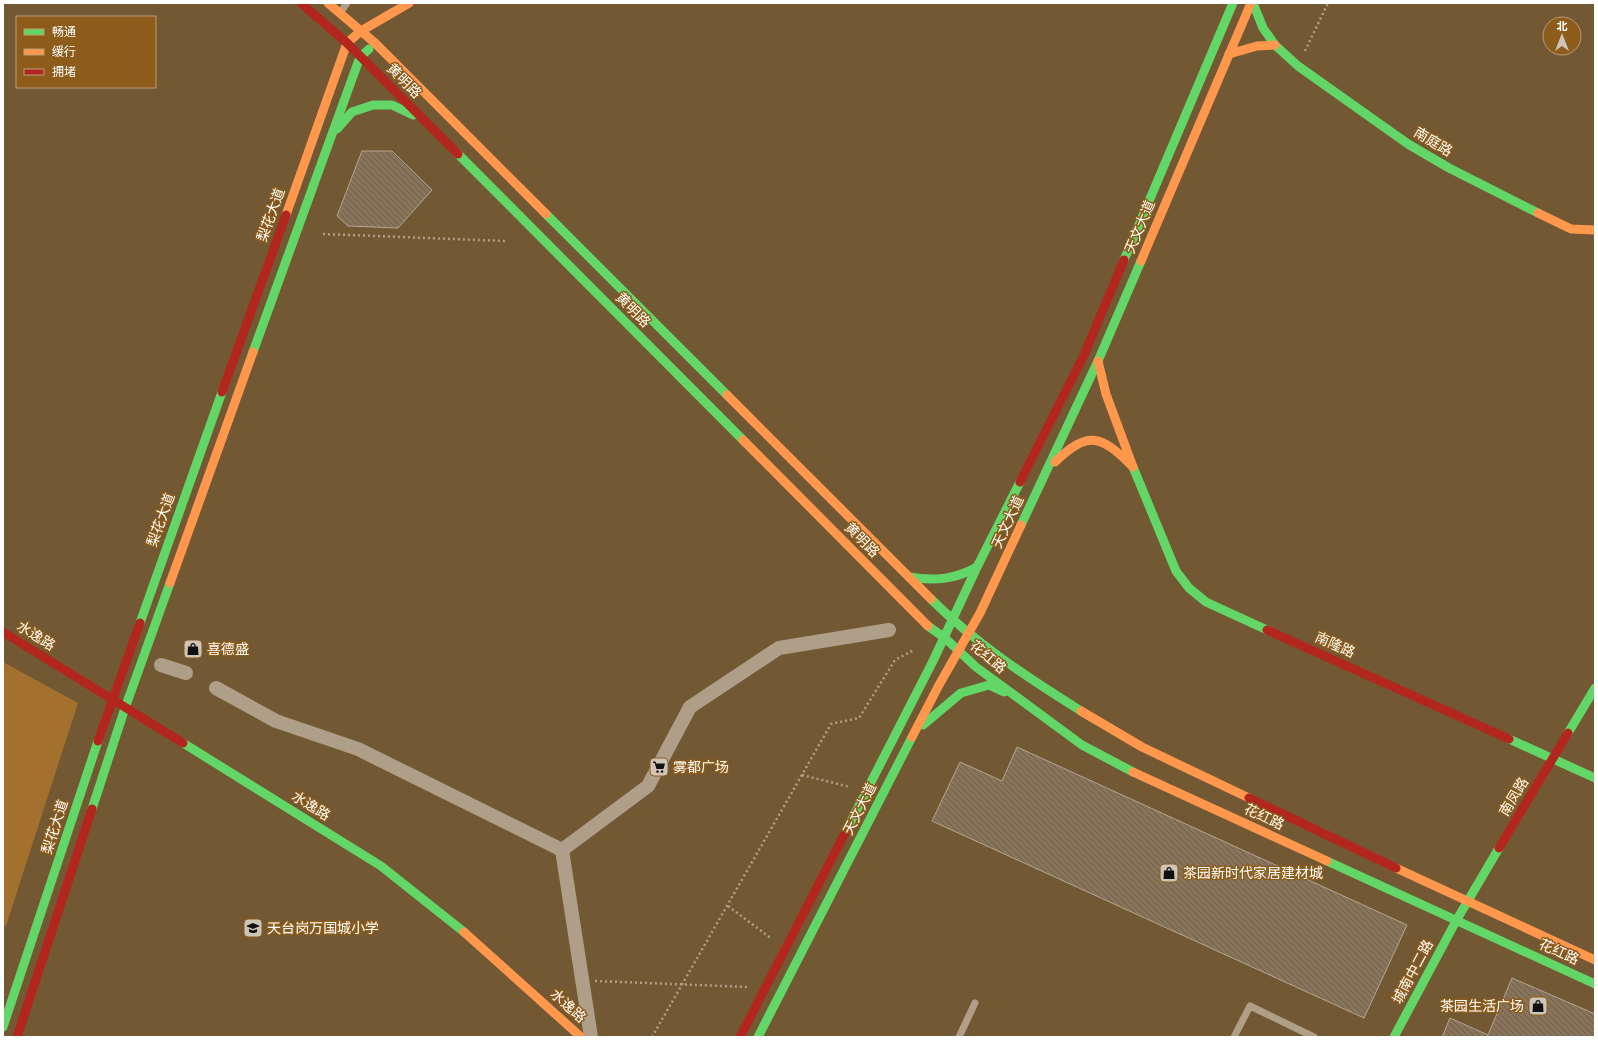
<svg xmlns="http://www.w3.org/2000/svg" width="1598" height="1040" viewBox="0 0 1598 1040" font-family="Karla,'Noto Sans SC',sans-serif">
  <style>
    .green { fill: #a3702e }
    .building { fill: url(#building-back-hatch); stroke: #b5a590 }
    .lines { fill: none; stroke-linecap: round; stroke-linejoin: round }
    .path { stroke: #b09f88; stroke-width: 2.5; stroke-dasharray: 2 3; stroke-linecap: butt }
    .lane { stroke: #b09f88; stroke-width: 7 }
    .street { stroke: #b09f88; stroke-width: 14 }
    .fast { stroke: #63d668; stroke-width: 9 }
    .slow { stroke: #ff974d; stroke-width: 9 }
    .jam { stroke: #b3261e; stroke-width: 9 }
    .labels { text-anchor: middle; dominant-baseline: central; stroke-width: 3; stroke-linejoin: round; paint-order: stroke }
    .street-label { font-size: 14px; fill: #fff; stroke: #8d5c1a }
    .poi-label { font-size: 14px; fill: #fff; stroke: #8d5c1a; text-anchor: start }
  </style>
  <defs>
    <pattern id="building-back-hatch" width="6" height="6" patternUnits="userSpaceOnUse"><rect width="6" height="6" fill="#89745a"/><path d="M-1 5l2 2M0 0l6 6M5-1l2 2" fill="none" stroke="#6a6053"/></pattern>
  </defs>
  <rect width="100%" height="100%" fill="#735834"/>
  <polygon class="green" points="3,662 78,703 6,926 3,925"/>
  <g class="building">
    <polygon points="362,151 392,151 432,190 398,228 348,226 337,216"/>
    <polygon points="1017,747 1407,925 1364,1018 932,821 960,762 1002,781"/>
    <polygon points="1512,978 1595,1014 1595,1037 1442,1037 1450,1018 1488,1035"/>
  </g>
  <g class="lines">
    <g class="path">
      <polyline points="1305,51 1328,3"/>
      <polyline points="323,234 505,241"/>
      <polyline points="802,775 850,787"/>
      <polyline points="728,906 772,939"/>
      <polyline points="595,981 748,987"/>
      <polyline points="652,1037 831,724 859,718 895,660 914,650"/>
    </g>
    <g class="lane">
      <polyline points="340,13 347,3"/>
      <polyline points="959,1037 975,1003"/>
      <polyline points="1234,1037 1250,1006 1314,1037"/>
    </g>
    <g class="street">
      <polyline points="161,665 186,673"/>
      <polyline points="216,688 276,721 358,749 562,850 648,786 690,707 779,648 889,630"/>
      <polyline points="562,850 591,1037"/>
    </g>
    <g class="fast">
      <polyline points="1253,3 1263,28 1275,45 1298,66 1408,144 1449,168 1538,213"/>
      <polyline points="337,129 352,112 373,105 392,105 413,115"/>
      <polyline points="458,154 743,440"/>
      <polyline points="546,214 727,395"/>
      <polyline points="1124,260 1233,3"/>
      <polyline points="253,352 360,57 369,49"/>
      <polyline points="1133,467 1176,571 1189,588 1206,602 1267,630"/>
      <polyline points="1021,525 1098,361 1141,261"/>
      <path d="M909,577C934,581 954,580 977,567"/>
      <path d="M931,599C975,643 1028,678 1081,711"/>
      <polyline points="140,623 222,392"/>
      <polyline points="928,626 945,638 976,667 1082,745 1133,772"/>
      <polyline points="923,725 961,693 989,685 1004,692"/>
      <polyline points="1568,733 1595,688"/>
      <polyline points="1509,739 1595,778"/>
      <polyline points="183,743 381,866 464,932"/>
      <polyline points="92,809 125,708 170,583"/>
      <polyline points="846,831 933,661 977,567 1020,482"/>
      <polyline points="1327,861 1595,984"/>
      <polyline points="3,1027 98,741"/>
      <polyline points="758,1037 912,737"/>
      <polyline points="1394,1037 1456,921 1499,848"/>
    </g>
    <g class="slow">
      <polyline points="328,3 375,43 546,214"/>
      <polyline points="1229,54 1257,46 1275,45"/>
      <polyline points="1538,213 1571,229 1595,230"/>
      <polyline points="286,215 347,43 361,31 409,3"/>
      <polyline points="1141,261 1251,3"/>
      <polyline points="727,395 931,599"/>
      <polyline points="743,440 928,626"/>
      <path d="M1055,462C1089,429 1102,436 1133,467L1106,394L1098,361"/>
      <polyline points="170,583 253,352"/>
      <polyline points="1081,711 1142,747 1249,798"/>
      <polyline points="912,737 939,685 980,613 1021,525"/>
      <polyline points="1133,772 1327,861"/>
      <polyline points="1396,868 1595,960"/>
      <polyline points="464,932 581,1037"/>
    </g>
    <g class="jam">
      <polyline points="301,3 347,43 458,154"/>
      <polyline points="222,392 286,215"/>
      <polyline points="1020,482 1084,355 1124,260"/>
      <polyline points="1267,630 1509,739"/>
      <polyline points="3,632 183,743"/>
      <polyline points="98,741 140,623"/>
      <polyline points="1249,798 1396,868"/>
      <polyline points="1499,848 1568,733"/>
      <polyline points="17,1037 92,809"/>
      <polyline points="740,1037 846,831"/>
    </g>
  </g>
  <defs>
    <g id="shop-square" transform="scale(1)"><rect x="-9" y="-9" width="18" height="18" rx="4" fill="#cec5b8" stroke="#8d5c1a"/><path d="M-5-2.5h2.3a2.7 3.5 0 0 1 5.4 0H5L5.5 6h-11ZM-1.5-2.5h3a1.5 2.3 0 0 0-3 0Z" fill="#111"/></g>
    <g id="supermarket-square" transform="scale(1)"><rect x="-9" y="-9" width="18" height="18" rx="4" fill="#cec5b8" stroke="#8d5c1a"/><path d="M-6-5.5h2.5l.6 2H6L4.5 2H-2.5L-4.4-4H-6ZM-1.5 3.2a1.3 1.3 0 1 0 .1 0ZM3 3.2a1.3 1.3 0 1 0 .1 0Z" fill="#111"/></g>
    <g id="school-square" transform="scale(1)"><rect x="-9" y="-9" width="18" height="18" rx="4" fill="#cec5b8" stroke="#8d5c1a"/><path d="M0-5L7-2L0 1L-7-2ZM-4 1L0 2.5L4 1V4Q0 6-4 4Z" fill="#111"/></g>
  </defs>
  <g fill-rule="evenodd">
    <use href="#shop-square" x="193" y="649"/>
    <use href="#supermarket-square" x="659" y="767"/>
    <use href="#shop-square" x="1169" y="873"/>
    <use href="#school-square" x="253" y="928"/>
    <use href="#shop-square" x="1538" y="1006"/>
  </g>
  <g class="labels">
    <g class="street-label">
      <text transform="translate(404 81) rotate(45)">黄明路</text>
      <text transform="translate(1433 142) rotate(31)">南庭路</text>
      <text transform="translate(271 215) rotate(-70)">梨花大道</text>
      <text transform="translate(1140 227) rotate(-67)">天文大道</text>
      <text transform="translate(633 310) rotate(45)">黄明路</text>
      <text transform="translate(161 520) rotate(-70)">梨花大道</text>
      <text transform="translate(1008 522) rotate(-65)">天文大道</text>
      <text transform="translate(862 540) rotate(45)">黄明路</text>
      <text transform="translate(36 636) rotate(32)">水逸路</text>
      <text transform="translate(1335 645) rotate(24)">南隆路</text>
      <text transform="translate(988 657) rotate(40)">花红路</text>
      <text transform="translate(1514 797) rotate(-59)">南凤路</text>
      <text transform="translate(311 806) rotate(32)">水逸路</text>
      <text transform="translate(860 809) rotate(-63)">天文大道</text>
      <text transform="translate(1264 817) rotate(25)">花红路</text>
      <text transform="translate(55 827) rotate(-72)">梨花大道</text>
      <text transform="translate(1559 952) rotate(24)">花红路</text>
      <text transform="translate(1413 972) rotate(-62)">城南中二路</text>
      <text transform="translate(568 1006) rotate(42)">水逸路</text>
    </g>
    <g class="poi-label">
      <text x="207" y="649">喜德盛</text>
      <text x="673" y="767">雾都广场</text>
      <text x="1183" y="873">茶园新时代家居建材城</text>
      <text x="267" y="928">天台岗万国城小学</text>
      <text x="1524" y="1006" text-anchor="end">茶园生活广场</text>
    </g>
  </g>
  <rect width="1598" height="1040" fill="none" stroke="#ffffff" stroke-width="8"/>
  <rect x="16" y="16" width="140" height="72" fill="#8d5c1a" stroke="#bb9d76"/>
  <rect x="24" y="29" width="20" height="6" fill="#63d668" stroke="#bb9d76"/>
  <text x="52" y="36" font-size="12" fill="#ffffff">畅通</text>
  <rect x="24" y="49" width="20" height="6" fill="#ff974d" stroke="#bb9d76"/>
  <text x="52" y="56" font-size="12" fill="#ffffff">缓行</text>
  <rect x="24" y="69" width="20" height="6" fill="#b3261e" stroke="#bb9d76"/>
  <text x="52" y="76" font-size="12" fill="#ffffff">拥堵</text>
  <g transform="translate(1562 36)"><circle r="19" fill="#8d5c1a" stroke="#bb9d76"/>
  <path d="M0-3L7 15L0 10L-7 15Z" fill="#cec5b8"/>
  <text y="-6" font-size="11" font-weight="bold" text-anchor="middle" fill="#ffffff">北</text>
  </g>
</svg>
